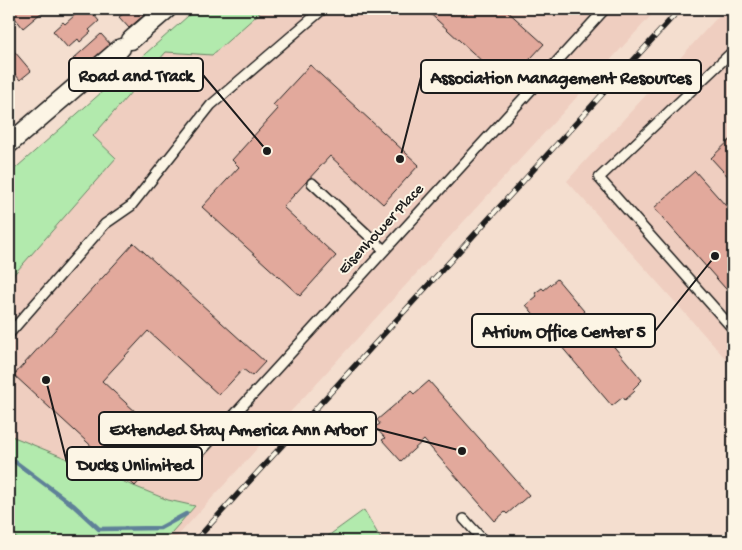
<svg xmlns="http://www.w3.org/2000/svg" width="742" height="550" viewBox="0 0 742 550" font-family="'Gochi Hand',sans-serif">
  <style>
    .built { fill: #efcec0 }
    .green { fill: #b2eaad; stroke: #678364 }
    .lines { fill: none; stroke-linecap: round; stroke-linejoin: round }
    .stream { stroke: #5f8198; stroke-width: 4.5 }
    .building { fill: #e2a99c; stroke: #1c1c1c }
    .service-casing { stroke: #1c1c1c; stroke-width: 12 }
    .minor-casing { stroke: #1c1c1c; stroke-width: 21 }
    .service { stroke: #fcf5e5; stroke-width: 9 }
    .minor { stroke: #fcf5e5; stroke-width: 18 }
    .rail-casing { stroke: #1c1c1c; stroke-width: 5.5 }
    .rail { stroke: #fcf5e5; stroke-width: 4; stroke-dasharray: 11; stroke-linecap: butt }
    .labels { text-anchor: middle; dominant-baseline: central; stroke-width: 4; stroke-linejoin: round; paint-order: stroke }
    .street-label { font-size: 16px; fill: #1c1c1c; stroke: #fcf5e5 }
    .leader { fill: none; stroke: #1c1c1c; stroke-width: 2 }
    .callout-dot { fill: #1c1c1c; stroke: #fcf5e5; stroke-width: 2 }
    .callout { fill: #fcf5e5; stroke: #1c1c1c; stroke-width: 2 }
    .callout-label { font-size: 18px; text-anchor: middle; font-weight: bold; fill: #1c1c1c }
  </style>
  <rect width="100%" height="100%" fill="#f4decf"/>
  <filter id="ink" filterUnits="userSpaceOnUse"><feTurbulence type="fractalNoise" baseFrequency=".02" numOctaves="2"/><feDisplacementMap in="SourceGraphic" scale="10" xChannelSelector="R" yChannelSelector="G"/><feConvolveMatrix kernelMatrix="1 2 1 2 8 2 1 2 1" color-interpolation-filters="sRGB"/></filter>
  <g filter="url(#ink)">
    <g class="built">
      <polygon points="205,9 657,9 173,541 9,541 9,173"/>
      <polygon points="725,9 733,9 733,367 567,181"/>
    </g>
    <g class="green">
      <polygon points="196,9 264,9 212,55 166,52 93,136 116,158 9,280 9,174"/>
      <polygon points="9,435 168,500 195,506 164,541 20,541 9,532"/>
      <polygon points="364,510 382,541 339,541 328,536"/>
    </g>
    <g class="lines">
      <polyline class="stream" points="9,461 14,461 73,505 99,529 160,528 186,514"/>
    </g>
    <g class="building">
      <polygon points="9,9 37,9 41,13 23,28 15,18 13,19 9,15"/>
      <polygon points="78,9 89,9 99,21 89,30 91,32 80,42 78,39 68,48 53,31 63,22 65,24 75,15 73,13"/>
      <polygon points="129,9 151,9 129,28 119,17"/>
      <polygon points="425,9 505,9 544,44 507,84"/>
      <polygon points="101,34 111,45 83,70 73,59"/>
      <polygon points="9,45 31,71 20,80 9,67"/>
      <polygon points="310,65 419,165 383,204 330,156 283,207 336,256 300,296 202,207 239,167 232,160 278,109 273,105"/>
      <polygon points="733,137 733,182 711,158"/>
      <polygon points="695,171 733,214 733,297 654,208"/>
      <polygon points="134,243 265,362 252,376 243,369 219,395 148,331 102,381 172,445 135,486 14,375"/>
      <polygon points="557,279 642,380 633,389 635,391 625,400 623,397 612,406 526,305 537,296 535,293 542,288 544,290"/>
      <polygon points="429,381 529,495 507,514 505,512 495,521 424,440 401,461 382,440 385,438 375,427 380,424 377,420 411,391 414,394"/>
    </g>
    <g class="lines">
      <g class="service-casing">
        <g id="service">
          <polyline points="733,51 599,178 733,329"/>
          <polyline points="312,183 384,250"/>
          <polyline points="9,334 105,224 131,206 211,105 323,9"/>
          <polyline points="182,472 605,9"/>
          <polyline points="464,519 484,541"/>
        </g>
      </g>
      <g class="minor-casing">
        <g id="minor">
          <polyline points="131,40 167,9"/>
          <polyline points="9,144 121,48"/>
        </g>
      </g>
      <use href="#service" class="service"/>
      <use href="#minor" class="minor"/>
      <g class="rail-casing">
        <polyline id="rail" points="195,541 680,9"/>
      </g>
      <use href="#rail" class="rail"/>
    </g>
  </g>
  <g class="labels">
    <g class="street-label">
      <text transform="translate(382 230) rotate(-47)">Eisenhower Place</text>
    </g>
  </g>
  <path class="leader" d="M267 151L203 75M400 159L421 77M715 256L655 331M462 451L376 429M46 380L67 463"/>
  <g class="callout-dot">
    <circle cx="267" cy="151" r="5"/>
    <circle cx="400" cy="159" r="5"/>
    <circle cx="715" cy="256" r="5"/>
    <circle cx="462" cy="451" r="5"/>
    <circle cx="46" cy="380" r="5"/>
  </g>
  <g class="callout">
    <rect x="69" y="58" width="134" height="33" rx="5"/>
    <rect x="421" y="60" width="280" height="33" rx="5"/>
    <rect x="472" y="314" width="183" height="33" rx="5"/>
    <rect x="99" y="412" width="277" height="33" rx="5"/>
    <rect x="67" y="447" width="135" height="33" rx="5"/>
  </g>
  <g class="callout-label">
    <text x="136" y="81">Road and Track</text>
    <text x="561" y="83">Association Management Resources</text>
    <text x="564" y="337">Atrium Office Center 5</text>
    <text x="238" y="435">Extended Stay America Ann Arbor</text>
    <text x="135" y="470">Ducks Unlimited</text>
  </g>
  <rect width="742" height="550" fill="none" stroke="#fcf5e5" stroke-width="30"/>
  <rect x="15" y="15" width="712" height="520" fill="none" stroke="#1c1c1c" stroke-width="2" filter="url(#ink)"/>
</svg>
